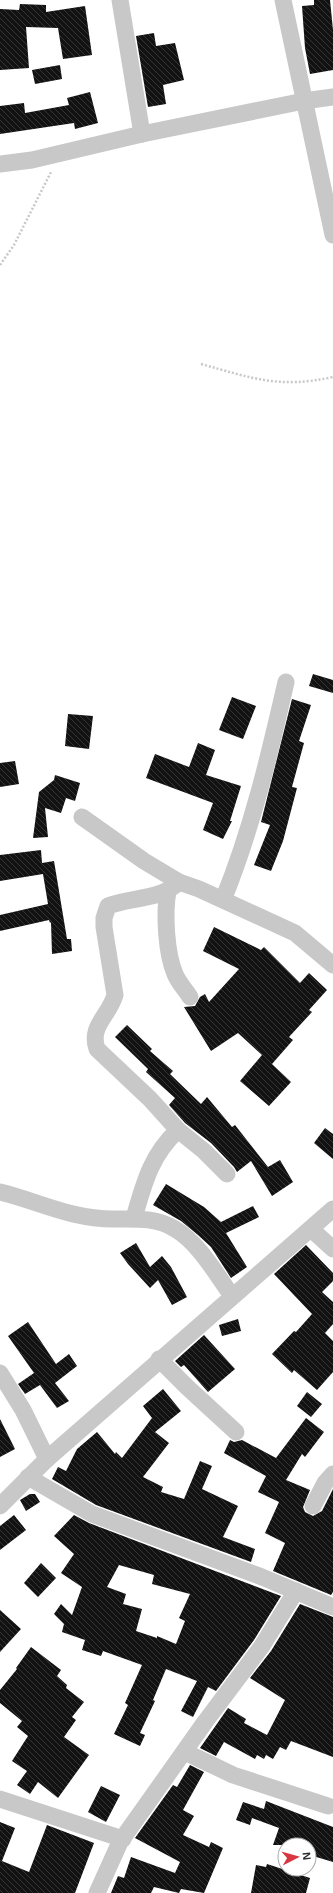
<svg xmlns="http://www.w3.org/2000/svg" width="333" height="1893" viewBox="0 0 333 1893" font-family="Helvetica,sans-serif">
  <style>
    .building { fill: url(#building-back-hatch); fill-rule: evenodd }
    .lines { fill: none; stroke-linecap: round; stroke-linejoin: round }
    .path { stroke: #c8c8c8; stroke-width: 2.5; stroke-dasharray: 2 2; stroke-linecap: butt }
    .street { stroke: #c8c8c8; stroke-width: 17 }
  </style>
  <defs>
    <pattern id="building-back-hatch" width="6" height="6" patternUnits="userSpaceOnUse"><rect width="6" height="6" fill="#121212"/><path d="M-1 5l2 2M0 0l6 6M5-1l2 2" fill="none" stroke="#353535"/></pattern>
  </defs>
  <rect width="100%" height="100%" fill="#fff"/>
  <g class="building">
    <polygon points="314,0 330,0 333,30 333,70 310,74 305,48 302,6 314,5"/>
    <polygon points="20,4 46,5 46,12 85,6 92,55 63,59 58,28 26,27 29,68 0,70 0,9 19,10"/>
    <polygon points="154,33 156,46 175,43 184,80 163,85 166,104 148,107 136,36"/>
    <polygon points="60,65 62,79 35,84 32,70"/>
    <polygon points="90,92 98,123 75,129 74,123 0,134 0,106 24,103 25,113 69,105 67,98"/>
    <polygon points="313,674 333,680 333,693 309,686"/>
    <polygon points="232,697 256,706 243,739 219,730"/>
    <polygon points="292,699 311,705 299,741 304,743 292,787 297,788 283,841 271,871 254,865 270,825 261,822"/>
    <polygon points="68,714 93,716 89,749 65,746"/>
    <polygon points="198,743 215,750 206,775 241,786 230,821 232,821 223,839 203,830 213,803 146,778 155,754 189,767"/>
    <polygon points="15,761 19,784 0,787 0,763"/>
    <polygon points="55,775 80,783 75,801 66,798 61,813 45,808 48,837 33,838 39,792 54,780"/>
    <polygon points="41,850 42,863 54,861 67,939 71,939 72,951 52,954 51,922 50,923 49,920 0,931 0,915 48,904 43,874 0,881 0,855"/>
    <polygon points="214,927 261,950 264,947 300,983 309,973 327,990 309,1010 312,1012 289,1037 293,1040 272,1064 291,1082 269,1106 240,1081 262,1055 238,1033 211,1051 184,1007 195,1006 200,997 205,994 209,1002 239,969 203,951"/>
    <polygon points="127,1025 152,1049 150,1051 173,1071 170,1074 201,1104 207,1097 232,1127 235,1125 268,1167 280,1160 293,1182 272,1196 251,1161 237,1172 234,1167 211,1143 185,1123 169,1105 175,1098 146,1072 148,1069 115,1037"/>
    <polygon points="325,1128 333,1134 333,1159 314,1143"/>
    <polygon points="166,1184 204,1207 221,1222 253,1206 259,1217 226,1233 247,1267 231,1278 211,1247 198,1235 181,1221 153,1205"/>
    <polygon points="136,1243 150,1267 162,1256 171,1267 187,1297 172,1305 158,1280 150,1288 128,1264 120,1253"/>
    <polygon points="306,1245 333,1273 333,1281 322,1292 333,1302 333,1324 325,1333 333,1341 333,1372 317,1390 294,1370 292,1373 272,1354 294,1331 296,1332 312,1314 274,1274"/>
    <polygon points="238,1319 241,1331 222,1336 219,1325"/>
    <polygon points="28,1322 56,1364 69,1354 77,1366 55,1383 69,1401 57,1408 40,1385 25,1394 18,1384 34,1373 8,1336"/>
    <polygon points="204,1335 235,1369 208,1392 184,1365 181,1367 175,1361"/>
    <polygon points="163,1389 181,1411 155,1432 169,1443 143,1477 163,1487 161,1492 184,1499 200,1461 212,1466 202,1489 238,1506 223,1537 255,1549 251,1562 96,1505 52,1479 58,1467 66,1471 77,1449 97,1432 115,1454 116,1452 122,1458 152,1418 143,1406"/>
    <polygon points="307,1392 322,1404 311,1417 297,1406"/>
    <polygon points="306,1418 324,1432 305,1457 302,1454 286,1480 310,1490 303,1507 305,1512 313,1516 322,1511 333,1489 333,1592 331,1595 273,1571 285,1543 265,1533 279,1502 258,1492 266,1476 224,1453 230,1440 234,1442 242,1440 276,1458"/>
    <polygon points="0,1419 15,1449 0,1457"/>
    <polygon points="30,1494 35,1494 40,1502 26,1511 20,1500"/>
    <polygon points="14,1515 26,1530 0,1550 0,1526"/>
    <path d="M74,1515L89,1523L281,1596L254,1640L216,1691L208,1687L193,1717L181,1711L197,1681L166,1669L153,1700L155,1701L140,1733L145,1735L140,1746L114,1734L128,1705L125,1703L142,1665L103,1651L101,1656L82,1650L85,1640L62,1632L64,1624L54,1614L61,1604L72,1615L82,1587L61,1573L74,1554L54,1536ZM119,1565L154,1575L152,1584L190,1594L179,1618L185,1621L176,1644L157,1636V1638L136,1631L142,1609L123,1604L126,1594L107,1587Z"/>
    <polygon points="41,1563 56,1578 38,1597 24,1583"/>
    <polygon points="300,1604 333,1617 333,1757 291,1741 286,1750 280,1747 273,1759 266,1755 264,1759 257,1755 255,1759 224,1742 216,1756 200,1748 228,1708 246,1719 244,1723 267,1735 285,1700 250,1678 271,1651"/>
    <polygon points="0,1610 21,1629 0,1652"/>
    <polygon points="31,1647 61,1670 57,1676 67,1685 66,1688 84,1702 72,1717 76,1720 64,1737 89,1755 58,1798 38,1782 30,1794 17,1785 27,1771 12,1761 28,1736 17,1727 22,1721 0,1703 0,1690 17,1669 16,1668"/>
    <polygon points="190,1765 204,1772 183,1810 194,1816 183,1835 209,1847 211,1842 223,1848 204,1893 181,1889 179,1893 154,1887 151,1893 111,1893 118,1876 124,1878 131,1857 175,1873 180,1862 135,1838 173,1785 177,1787"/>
    <polygon points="101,1786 120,1795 106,1822 88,1812"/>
    <polygon points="266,1801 333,1827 333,1862 313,1856 314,1854 309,1852 309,1845 273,1845 279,1828 252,1818 250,1825 236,1820 243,1802 264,1809"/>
    <polygon points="0,1822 15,1828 2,1861 29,1872 47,1825 94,1843 75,1893 0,1893"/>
    <polygon points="267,1864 310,1878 306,1893 251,1893 256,1865 266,1867"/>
  </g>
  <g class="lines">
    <g class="path">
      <polyline points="0,265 14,245 51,172"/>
      <path d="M201,364C252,378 279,389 333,377"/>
    </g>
    <g class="street">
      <polyline points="120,0 142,134"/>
      <polyline points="283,0 333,235"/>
      <polyline points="0,164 32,160 142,134 304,101 333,97"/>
      <polyline points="82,817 144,861 179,882 199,889 295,933 333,965"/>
      <path d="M179,882C161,900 131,897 108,906L104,918V927L115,995C109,1016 89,1026 97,1049L150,1099L178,1130L204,1151L227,1174"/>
      <path d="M168,891C164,913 166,953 175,974C178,982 185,989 190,997"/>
      <path d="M223,900C252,829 269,756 286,682"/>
      <path d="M0,1192C25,1198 48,1208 73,1214C86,1217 100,1219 113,1219C133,1219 156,1217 175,1229C199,1243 216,1274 232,1296"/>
      <path d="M134,1218C144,1183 151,1155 178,1130"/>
      <polyline points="311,1229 333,1249"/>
      <polyline points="159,1359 187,1387 236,1432"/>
      <polyline points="0,1373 23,1410 47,1459"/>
      <polyline points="28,1477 92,1514 262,1577 333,1607"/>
      <polyline points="0,1506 47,1459 333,1209"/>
      <polyline points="313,1506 325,1483 333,1474"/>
      <polyline points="185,1752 233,1775 328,1806"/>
      <polyline points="0,1799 123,1839"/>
      <polyline points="97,1893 120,1842 205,1722 262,1646 296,1591"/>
    </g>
  </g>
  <g transform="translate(297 1857) rotate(84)"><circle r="19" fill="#ffffff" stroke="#aaaaaa"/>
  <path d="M0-3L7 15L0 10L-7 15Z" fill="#d83741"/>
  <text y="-6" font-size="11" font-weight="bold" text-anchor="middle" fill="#2b2b2b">N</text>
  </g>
</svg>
